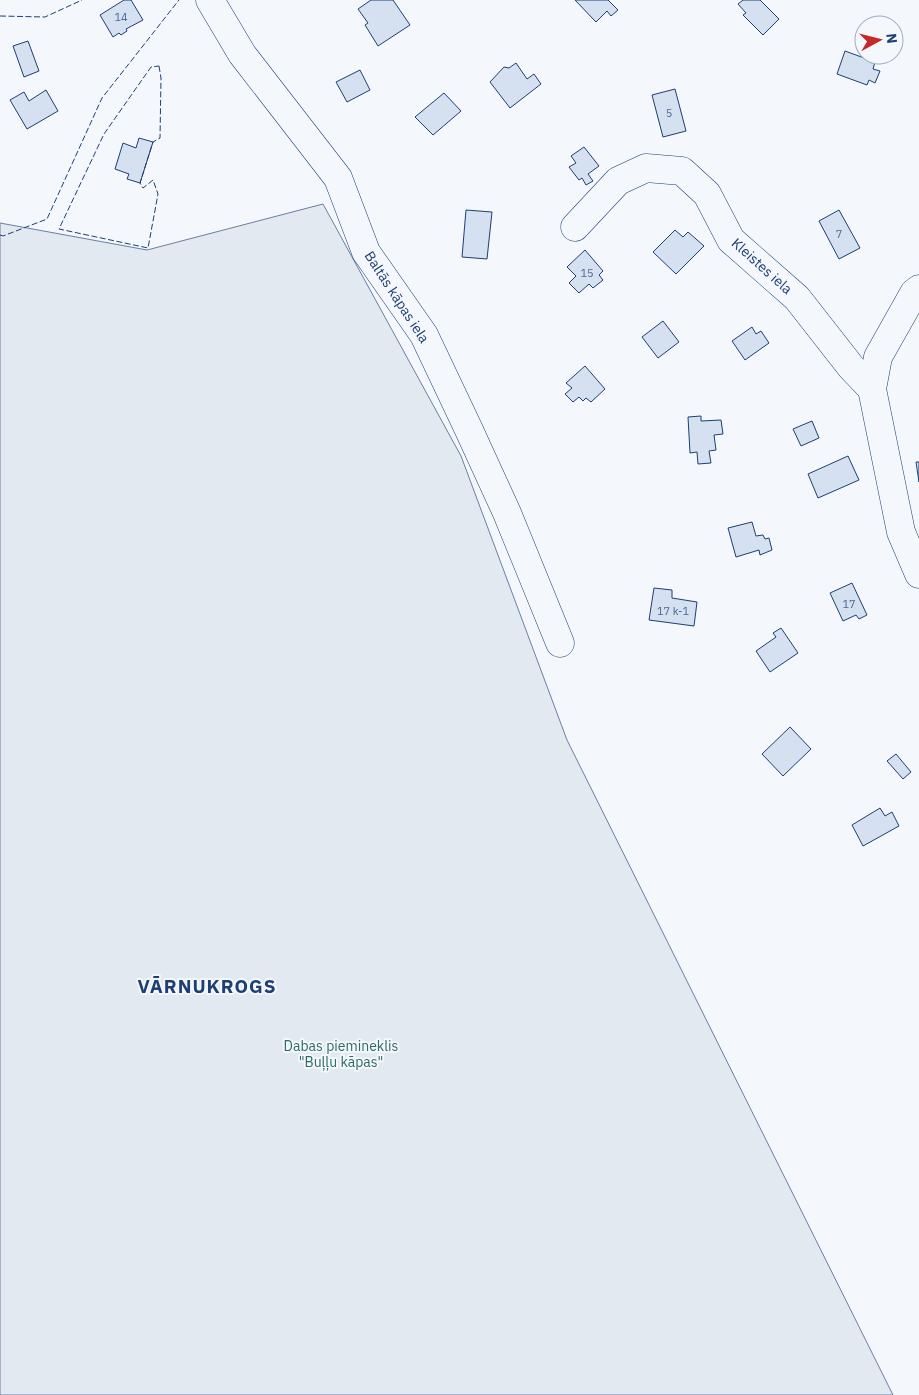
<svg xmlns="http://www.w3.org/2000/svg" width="919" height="1395" viewBox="0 0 919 1395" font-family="'IBM Plex Sans',sans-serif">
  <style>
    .green { fill: #e3e9f0; stroke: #687fa3 }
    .building { fill: #d5e0f0; stroke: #1d3f73 }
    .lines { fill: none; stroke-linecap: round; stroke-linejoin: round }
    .minor-casing { stroke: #1d3f73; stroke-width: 29 }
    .minor { stroke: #f4f7fb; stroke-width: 28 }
    .fence { stroke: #1d3f73; stroke-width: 1; stroke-dasharray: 6 2.5; stroke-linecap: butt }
    .labels { text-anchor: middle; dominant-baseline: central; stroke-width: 4; stroke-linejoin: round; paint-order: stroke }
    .number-label { font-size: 11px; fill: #4b6792 }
    .street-label { font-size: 14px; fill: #1d3f73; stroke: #f4f7fb }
    .park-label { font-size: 14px; fill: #2c6c60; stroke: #f4f7fb }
    .district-label { font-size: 19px; font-weight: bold; letter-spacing: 1px; fill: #1d3f73; stroke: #f4f7fb }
  </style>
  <rect width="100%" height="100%" fill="#f4f7fb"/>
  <polygon class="green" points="323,204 461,456 567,740 893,1395 0,1395 0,223 147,250"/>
  <g class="building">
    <polygon points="124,0 131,0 143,20 126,29 127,31 121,35 119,33 113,37 100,15"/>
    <polygon points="371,0 393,0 410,25 378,46 365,25 368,23 358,9"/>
    <polygon points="575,0 608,0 618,10 611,16 607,11 596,22"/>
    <polygon points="743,0 760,0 779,19 763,35 743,15 746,13 738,4"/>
    <polygon points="28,41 39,71 24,77 13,46"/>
    <polygon points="845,51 875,62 873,69 880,71 875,83 869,80 867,85 837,74"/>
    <polygon points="516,63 527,79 534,74 541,84 510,108 490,82 504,67 509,68"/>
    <polygon points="360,70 370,90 347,102 336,82"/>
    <polygon points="675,89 686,131 663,137 652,95"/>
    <polygon points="46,90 58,111 27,129 10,100 24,92 29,101"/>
    <polygon points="444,93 461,111 433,135 415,117"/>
    <polygon points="139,138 153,142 140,183 127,179 129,174 115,169 123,143 136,148"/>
    <polygon points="584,147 599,166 588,174 593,181 586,185 582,178 579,180 569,167 576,163 571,156"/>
    <polygon points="466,210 492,212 487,259 462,257"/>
    <polygon points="839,210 860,248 839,259 819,221"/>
    <polygon points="675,230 683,237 688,232 704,246 676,274 653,252"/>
    <polygon points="585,250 603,271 599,275 603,280 593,288 589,284 579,293 569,283 576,276 567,267"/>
    <polygon points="663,321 679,342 658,358 642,337"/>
    <polygon points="752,327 756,334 761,331 769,343 745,360 732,341"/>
    <polygon points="585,366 605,389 591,402 586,398 583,401 579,397 573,402 565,394 572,388 566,383"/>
    <polygon points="701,416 701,421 721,420 723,434 714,435 716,450 709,451 711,463 698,464 697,452 690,453 688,417"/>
    <polygon points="812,421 819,438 801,446 793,429"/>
    <polygon points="848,456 859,480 818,498 808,474"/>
    <polygon points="916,462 919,462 919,482"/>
    <polygon points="752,522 756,536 763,535 765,539 769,538 772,550 760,555 759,550 736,557 728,528"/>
    <polygon points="852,583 867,615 859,619 856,615 843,621 830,593"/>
    <polygon points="654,588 672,590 672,598 697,602 694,626 649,620"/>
    <polygon points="781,628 798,653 770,672 756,651 776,637 773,633"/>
    <polygon points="790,727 811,749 783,776 762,754"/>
    <polygon points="896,754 911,772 903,779 887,761"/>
    <polygon points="880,808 885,816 892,812 899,826 863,846 852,825"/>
  </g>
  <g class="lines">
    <g class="minor-casing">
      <g id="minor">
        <polyline points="210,0 242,54 338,178 366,252 424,335 469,430 507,513 560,643"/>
        <polyline points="575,227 618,181 646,168 682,171 707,194 731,240 797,298 851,367 872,389"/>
        <polyline points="919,289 914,293 878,357 872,389 901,532 919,574"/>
      </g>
    </g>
    <use href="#minor" class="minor"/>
    <g class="fence">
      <polyline points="0,16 45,17 82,0"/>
      <polygon points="159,66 161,78 160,138 153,142 140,183 143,188 153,180 158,194 148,248 59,229 104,134 151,67"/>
      <polyline points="0,235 3,236 47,219 102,98 179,0"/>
    </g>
  </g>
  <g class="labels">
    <g class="number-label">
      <text x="121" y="17">14</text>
      <text x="669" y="113">5</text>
      <text x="839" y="234">7</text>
      <text x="587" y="273">15</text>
      <text x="849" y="604">17</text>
      <text x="673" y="611">17 k-1</text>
    </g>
    <g class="street-label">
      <text transform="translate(762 266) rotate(42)">Kleistes iela</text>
      <text transform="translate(397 297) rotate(57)">Baltās kāpas iela</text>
    </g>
    <g class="park-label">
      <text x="341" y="1046">Dabas piemineklis<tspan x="341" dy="16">"Buļļu kāpas"</tspan></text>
    </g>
    <g class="district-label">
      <text x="207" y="986">VĀRNUKROGS</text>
    </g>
  </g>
  <g transform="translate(879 40) rotate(83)"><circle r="24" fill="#f4f7fb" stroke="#9eadc5"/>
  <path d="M0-4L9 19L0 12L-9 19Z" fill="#c62828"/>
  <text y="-8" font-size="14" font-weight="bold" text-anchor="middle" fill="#1d3f73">N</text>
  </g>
</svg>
